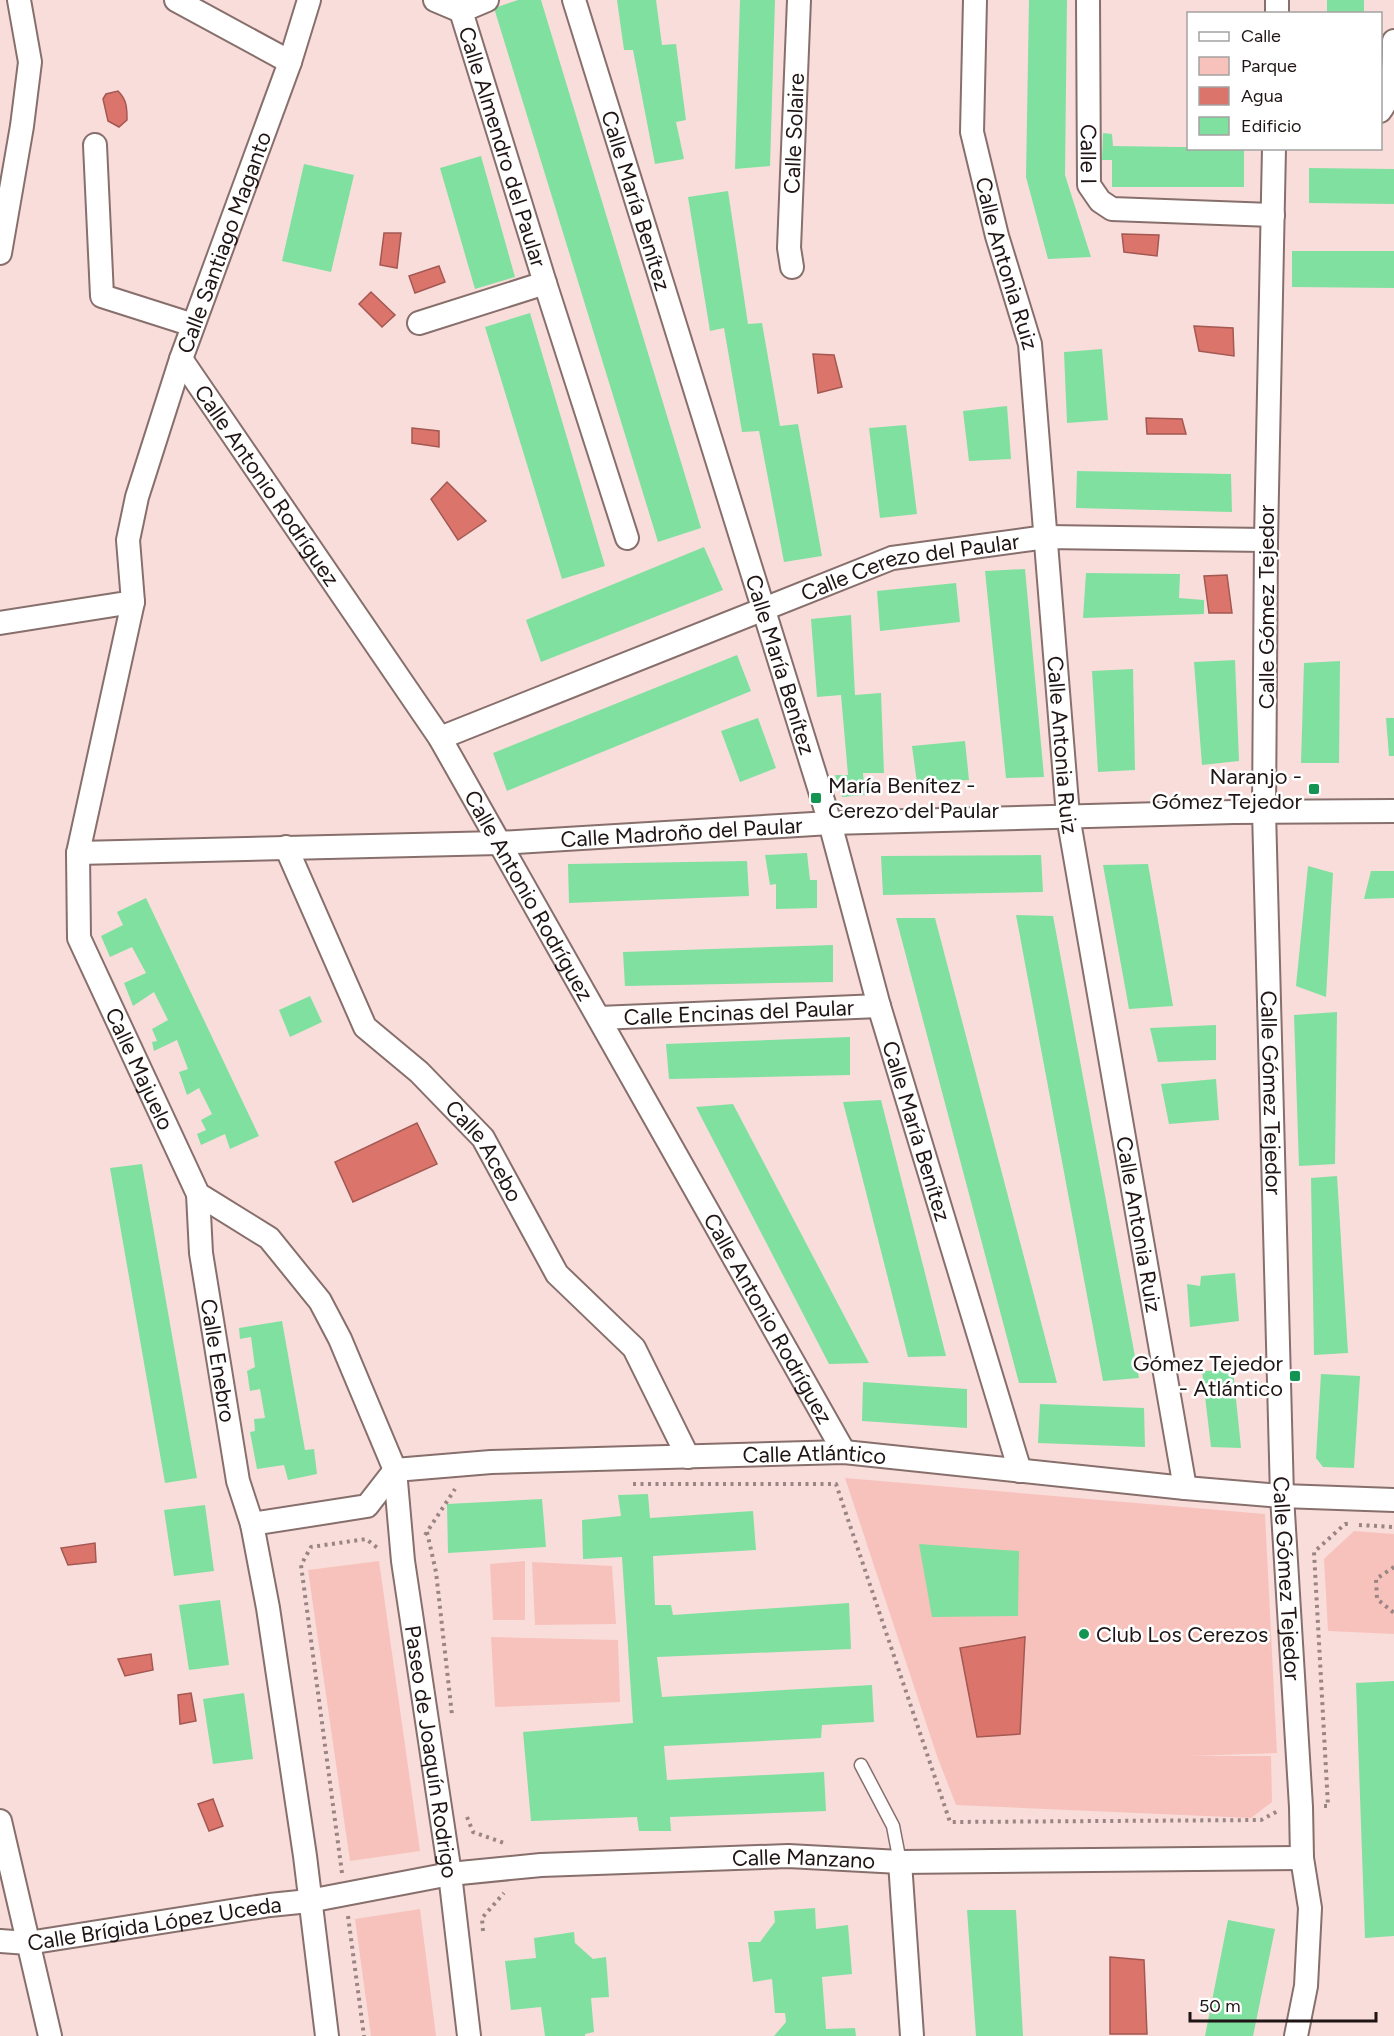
<svg xmlns="http://www.w3.org/2000/svg" width="1394" height="2036" viewBox="0 0 1394 2036" font-family="Figtree,sans-serif">
  <style>
    .green { fill: #f8c2bc }
    .water { fill: #db756c; stroke: #a35852; stroke-width: 1.5 }
    .building { fill: #80e0a0 }
    .lines { fill: none; stroke-linecap: round; stroke-linejoin: round }
    .lane-casing { stroke: #876f6c; stroke-width: 15 }
    .street-casing { stroke: #876f6c; stroke-width: 26 }
    .path { stroke: #998583; stroke-width: 4; stroke-dasharray: 3 4.5; stroke-linecap: butt }
    .lane { stroke: #fff; stroke-width: 12 }
    .street { stroke: #fff; stroke-width: 22 }
    .poi-dot { fill: #149452; stroke: #fff; stroke-width: 2 }
    .labels { text-anchor: middle; dominant-baseline: central; stroke-width: 5; stroke-linejoin: round; paint-order: stroke }
    .street-label { font-size: 22px; fill: #1f1514; stroke: #fff }
    .poi-label { font-size: 22px; fill: #1f1514; stroke: #fff; text-anchor: end }
  </style>
  <rect width="100%" height="100%" fill="#f9ddda"/>
  <g class="green">
    <polygon points="845,1478 1265,1514 1277,1753 1191,1756 1271,1756 1272,1802 1251,1818 956,1805 937,1756"/>
    <polygon points="1354,1531 1394,1534 1394,1634 1328,1631 1324,1559"/>
    <polygon points="379,1561 420,1851 350,1861 308,1570"/>
    <polygon points="525,1561 525,1620 493,1620 490,1564"/>
    <polygon points="532,1562 612,1566 616,1624 535,1625"/>
    <polygon points="491,1637 618,1640 620,1702 495,1707"/>
    <polygon points="420,1909 436,2036 371,2036 355,1919"/>
  </g>
  <g class="water">
    <path d="M118,91C127,100 127,108 127,120L119,127L108,121L103,99L106,94Z"/>
    <polygon points="384,233 401,233 397,268 380,265"/>
    <polygon points="1122,234 1159,235 1157,256 1124,252"/>
    <polygon points="439,266 445,282 415,293 409,276"/>
    <polygon points="371,292 395,315 382,327 359,304"/>
    <polygon points="1194,326 1233,328 1234,356 1199,351"/>
    <polygon points="813,354 834,355 842,387 818,393"/>
    <polygon points="1146,418 1182,419 1186,434 1147,434"/>
    <polygon points="412,428 439,431 439,447 412,443"/>
    <polygon points="447,482 486,521 458,540 431,499"/>
    <polygon points="1227,575 1232,613 1209,613 1204,576"/>
    <polygon points="417,1123 437,1164 353,1202 335,1162"/>
    <polygon points="95,1543 96,1562 68,1565 61,1548"/>
    <polygon points="1025,1637 1020,1734 977,1737 960,1648"/>
    <polygon points="151,1654 153,1670 125,1676 118,1659"/>
    <polygon points="191,1693 196,1721 180,1724 178,1695"/>
    <polygon points="213,1799 223,1826 209,1831 198,1804"/>
    <polygon points="1110,1957 1144,1960 1147,2034 1110,2034"/>
  </g>
  <g class="building">
    <polygon points="518,0 541,0 701,528 658,542 494,8"/>
    <polygon points="617,0 656,0 662,45 676,44 686,120 676,122 684,159 655,164 633,50 624,50"/>
    <polygon points="740,0 775,0 770,166 735,169"/>
    <polygon points="1029,0 1067,0 1065,175 1091,257 1048,259 1026,177"/>
    <rect x="1327" y="0" width="37" height="14"/>
    <polygon points="1103,133 1112,134 1113,146 1244,148 1244,187 1112,187 1112,160 1102,160"/>
    <polygon points="481,156 515,277 475,289 440,168"/>
    <polygon points="304,164 354,175 331,272 282,261"/>
    <polygon points="1309,168 1394,169 1394,204 1309,203"/>
    <polygon points="728,191 748,324 762,323 780,426 798,424 822,556 784,562 759,431 742,432 724,328 710,331 688,197"/>
    <polygon points="1292,251 1394,251 1394,288 1292,287"/>
    <polygon points="530,313 605,566 562,579 485,327"/>
    <polygon points="1102,349 1108,420 1067,423 1064,352"/>
    <polygon points="1007,406 1011,459 969,461 963,411"/>
    <polygon points="906,425 917,514 880,518 869,428"/>
    <polygon points="1077,471 1231,474 1232,512 1076,508"/>
    <polygon points="704,547 723,590 541,662 526,620"/>
    <polygon points="1025,569 1044,777 1006,778 985,571"/>
    <polygon points="1086,573 1180,574 1179,598 1204,600 1204,614 1083,618"/>
    <polygon points="956,583 960,622 880,631 877,591"/>
    <polygon points="851,615 855,695 881,693 884,773 863,773 865,795 842,797 835,775 848,775 841,695 817,697 811,619"/>
    <polygon points="737,655 751,691 507,791 493,753"/>
    <polygon points="1235,660 1239,761 1202,765 1194,662"/>
    <polygon points="1340,661 1339,763 1301,763 1304,663"/>
    <polygon points="1133,669 1135,770 1098,772 1092,671"/>
    <polygon points="758,718 776,768 740,782 721,731"/>
    <polygon points="1386,718 1394,718 1394,756 1389,756"/>
    <polygon points="965,741 969,780 917,783 912,746"/>
    <polygon points="807,853 810,880 817,880 817,908 776,909 776,884 770,885 765,855"/>
    <polygon points="1041,855 1043,892 883,895 881,856"/>
    <polygon points="747,861 749,896 569,903 568,864"/>
    <polygon points="1148,864 1173,1006 1129,1009 1103,865"/>
    <polygon points="1308,866 1333,873 1326,997 1296,986"/>
    <polygon points="1371,871 1394,871 1394,898 1364,899"/>
    <polygon points="146,898 259,1136 230,1149 225,1134 201,1145 197,1134 206,1130 201,1120 212,1114 199,1088 187,1095 179,1072 188,1069 177,1040 154,1051 152,1042 157,1041 152,1029 168,1020 154,992 133,1006 124,983 146,973 132,947 110,957 101,936 123,925 117,912"/>
    <polygon points="1016,915 1053,916 1139,1378 1103,1381"/>
    <polygon points="896,918 935,918 1057,1383 1019,1383"/>
    <polygon points="833,945 833,982 625,986 623,952"/>
    <polygon points="310,996 322,1022 290,1037 279,1010"/>
    <polygon points="1337,1012 1335,1164 1299,1166 1294,1015"/>
    <polygon points="1216,1025 1216,1060 1158,1062 1150,1028"/>
    <polygon points="850,1037 850,1075 669,1079 666,1044"/>
    <polygon points="1216,1079 1219,1120 1169,1124 1161,1084"/>
    <polygon points="881,1100 946,1356 908,1357 843,1102"/>
    <polygon points="733,1104 869,1363 829,1364 696,1107"/>
    <polygon points="142,1164 197,1478 165,1483 110,1168"/>
    <polygon points="1337,1176 1348,1353 1314,1355 1311,1178"/>
    <polygon points="1235,1273 1239,1321 1190,1327 1187,1284 1200,1286 1201,1276"/>
    <polygon points="282,1321 305,1450 314,1449 317,1474 288,1480 284,1465 257,1469 250,1432 255,1431 254,1419 265,1418 260,1389 250,1391 247,1371 255,1367 251,1337 240,1339 239,1328"/>
    <polygon points="1233,1370 1241,1448 1211,1447 1202,1371"/>
    <polygon points="1321,1374 1360,1376 1354,1468 1323,1467 1316,1458"/>
    <polygon points="863,1382 967,1389 967,1428 862,1421"/>
    <polygon points="1040,1404 1144,1408 1145,1447 1038,1443"/>
    <polygon points="648,1494 650,1518 753,1511 756,1550 653,1556 655,1605 671,1605 673,1615 849,1603 851,1649 657,1657 662,1697 872,1685 874,1722 822,1725 821,1738 664,1746 667,1780 824,1772 826,1811 670,1817 671,1831 639,1831 637,1817 531,1821 523,1732 633,1723 622,1557 583,1559 582,1520 621,1516 618,1495"/>
    <polygon points="542,1499 546,1547 448,1553 447,1504"/>
    <polygon points="205,1505 214,1571 174,1576 164,1510"/>
    <polygon points="919,1544 1019,1551 1018,1616 932,1617"/>
    <polygon points="220,1600 229,1665 189,1670 179,1605"/>
    <polygon points="1394,1681 1394,1936 1365,1938 1356,1683"/>
    <polygon points="244,1693 253,1759 213,1764 203,1699"/>
    <polygon points="815,1908 816,1929 848,1925 852,1974 822,1977 826,2029 855,2028 856,2036 774,2036 786,2022 785,2013 775,2013 772,1979 753,1982 748,1942 760,1942 775,1922 774,1911"/>
    <polygon points="967,1910 1016,1910 1023,2036 976,2036"/>
    <polygon points="1228,1920 1275,1929 1253,2036 1205,2036"/>
    <polygon points="574,1932 575,1943 593,1959 606,1957 609,1997 591,1998 594,2032 585,2034 585,2036 545,2036 541,2007 511,2010 505,1961 536,1958 534,1938"/>
  </g>
  <g class="lines">
    <g class="lane-casing">
      <polyline id="lane" points="861,1765 893,1826 900,1862"/>
    </g>
    <g class="street-casing">
      <g id="street">
        <polyline points="176,0 290,62"/>
        <polyline points="435,0 461,11 487,0"/>
        <path id="s1" d="M574,0L830,823L879,1006L1020,1471"/>
        <path id="s2" d="M975,0L972,132L997,236L1030,344L1068,816L1185,1488"/>
        <path id="s3" d="M1088,0L1089,185L1100,201L1112,209L1273,215"/>
        <path id="s4" d="M461,11L545,283L627,538"/>
        <polyline points="1277,14 1277,0"/>
        <path d="M1380,111C1394,93 1394,65 1394,41"/>
        <polyline points="95,145 102,296 193,325"/>
        <path id="s5" d="M1274,148L1266,540L1264,811L1282,1496L1301,1807L1302,1858L1310,1908L1306,1986L1296,2036"/>
        <polyline points="0,253 22,126 30,62 19,0"/>
        <path id="s6" d="M792,267L789,248L799,0"/>
        <polyline points="419,323 545,283"/>
        <path id="s7" d="M181,359L440,738L844,1452"/>
        <path id="s8" d="M133,602L78,853L79,938L198,1194L269,1238L320,1301L340,1339L395,1470L403,1561L450,1874L469,2036"/>
        <path id="s9" d="M0,623L133,602L128,540L137,497L181,359L290,62L309,0"/>
        <path id="s10" d="M440,738L892,558L1046,537L1266,540"/>
        <path id="s11" d="M286,847L365,1027L419,1072L483,1138L557,1274L634,1348L688,1457"/>
        <path id="s12" d="M78,853L499,843L830,823L1234,812L1394,811"/>
        <path id="s13" d="M599,1018L879,1006"/>
        <path id="s14" d="M198,1194L201,1253L238,1481L252,1524L268,1608L305,1856L327,2036"/>
        <path id="s15" d="M252,1524L367,1506L395,1470L491,1462L844,1452L1185,1488L1282,1496L1394,1500"/>
        <polyline points="0,1821 50,2036"/>
        <polyline points="900,1862 912,2036"/>
        <path id="s16" d="M0,1941L28,1943L270,1905L309,1901L450,1874L541,1865L788,1856L900,1862L1302,1858"/>
      </g>
    </g>
    <g class="path">
      <polyline points="633,1484 836,1484 950,1822 1261,1820 1278,1811"/>
      <polyline points="1359,1525 1394,1527"/>
      <polyline points="427,1532 436,1572 452,1715"/>
      <polyline points="425,1535 455,1489"/>
      <polyline points="1394,1567 1376,1579 1377,1599 1394,1613"/>
      <polyline points="1324,1806 1328,1806 1314,1552 1345,1524 1348,1524"/>
      <polyline points="467,1817 473,1832 504,1843"/>
      <polyline points="342,1873 301,1565 311,1547 366,1539 379,1549"/>
      <polyline points="348,1916 364,2036"/>
      <polyline points="483,1931 482,1918 504,1893"/>
    </g>
    <use href="#lane" class="lane"/>
    <use href="#street" class="street"/>
  </g>
  <g class="poi-dot">
    <rect x="1308" y="783" width="12" height="12" rx="3"/>
    <rect x="810" y="792" width="12" height="12" rx="3"/>
    <rect x="1289" y="1370" width="12" height="12" rx="3"/>
    <circle cx="1084" cy="1634" r="6"/>
  </g>
  <g class="labels">
    <g class="street-label">
      <text stroke="none"><textPath href="#s6" startOffset="134">Calle Solaire</textPath></text>
      <text stroke="none"><textPath href="#s4" startOffset="142">Calle Almendro del Paular</textPath></text>
      <text stroke="none"><textPath href="#s3" startOffset="154">Calle I</textPath></text>
      <text stroke="none"><textPath href="#s1" startOffset="210">Calle María Benítez</textPath></text>
      <text stroke="none"><textPath href="#s9" startOffset="510">Calle Santiago Maganto</textPath></text>
      <text stroke="none"><textPath href="#s2" startOffset="268">Calle Antonia Ruiz</textPath></text>
      <text stroke="none"><textPath href="#s7" startOffset="153">Calle Antonio Rodríguez</textPath></text>
      <text stroke="none"><textPath href="#s10" startOffset="502">Calle Cerezo del Paular</textPath></text>
      <text transform="translate(1266 607) rotate(-90)">Calle Gómez Tejedor</text>
      <text stroke="none"><textPath href="#s1" startOffset="696">Calle María Benítez</textPath></text>
      <text stroke="none"><textPath href="#s2" startOffset="754">Calle Antonia Ruiz</textPath></text>
      <text stroke="none"><textPath href="#s12" startOffset="604">Calle Madroño del Paular</textPath></text>
      <text stroke="none"><textPath href="#s7" startOffset="640">Calle Antonio Rodríguez</textPath></text>
      <text stroke="none"><textPath href="#s13" startOffset="140">Calle Encinas del Paular</textPath></text>
      <text stroke="none"><textPath href="#s8" startOffset="486">Calle Majuelo</textPath></text>
      <text stroke="none"><textPath href="#s5" startOffset="945">Calle Gómez Tejedor</textPath></text>
      <text stroke="none"><textPath href="#s1" startOffset="1182">Calle María Benítez</textPath></text>
      <text stroke="none"><textPath href="#s11" startOffset="370">Calle Acebo</textPath></text>
      <text stroke="none"><textPath href="#s2" startOffset="1240">Calle Antonia Ruiz</textPath></text>
      <text stroke="none"><textPath href="#s7" startOffset="1126">Calle Antonio Rodríguez</textPath></text>
      <text stroke="none"><textPath href="#s14" startOffset="168">Calle Enebro</textPath></text>
      <text stroke="none"><textPath href="#s15" startOffset="582">Calle Atlántico</textPath></text>
      <text stroke="none"><textPath href="#s5" startOffset="1431">Calle Gómez Tejedor</textPath></text>
      <text stroke="none"><textPath href="#s8" startOffset="1258">Paseo de Joaquín Rodrigo</textPath></text>
      <text stroke="none"><textPath href="#s16" startOffset="810">Calle Manzano</textPath></text>
      <text stroke="none"><textPath href="#s16" startOffset="156">Calle Brígida López Uceda</textPath></text>
    </g>
    <g class="poi-label">
      <text x="1302" y="776">Naranjo -<tspan x="1302" dy="25">Gómez Tejedor</tspan></text>
      <text x="828" y="785" text-anchor="start">María Benítez -<tspan x="828" dy="25">Cerezo del Paular</tspan></text>
      <text x="1283" y="1363">Gómez Tejedor<tspan x="1283" dy="25">- Atlántico</tspan></text>
      <text x="1096" y="1634" text-anchor="start">Club Los Cerezos</text>
    </g>
  </g>
  <rect x="1187" y="12" width="195" height="138" fill="#ffffff" stroke="#a5a1a1" stroke-width="1.5"/>
  <rect x="1199" y="32" width="30" height="9" fill="#ffffff" stroke="#a5a1a1" stroke-width="1.5"/>
  <text x="1241" y="42" font-size="18" fill="#1f1514">Calle</text>
  <rect x="1199" y="57" width="30" height="18" fill="#f8c2bc" stroke="#a5a1a1" stroke-width="1.5"/>
  <text x="1241" y="72" font-size="18" fill="#1f1514">Parque</text>
  <rect x="1199" y="87" width="30" height="18" fill="#db756c" stroke="#a5a1a1" stroke-width="1.5"/>
  <text x="1241" y="102" font-size="18" fill="#1f1514">Agua</text>
  <rect x="1199" y="117" width="30" height="18" fill="#80e0a0" stroke="#a5a1a1" stroke-width="1.5"/>
  <text x="1241" y="132" font-size="18" fill="#1f1514">Edificio</text>
  <path d="M1190 2012v9h186v-9" fill="none" stroke="#1f1514" stroke-width="3"/>
  <text x="1199" y="2012" font-size="18" fill="#1f1514" stroke="#ffffff" stroke-width="4.5" paint-order="stroke">50 m</text>
</svg>
